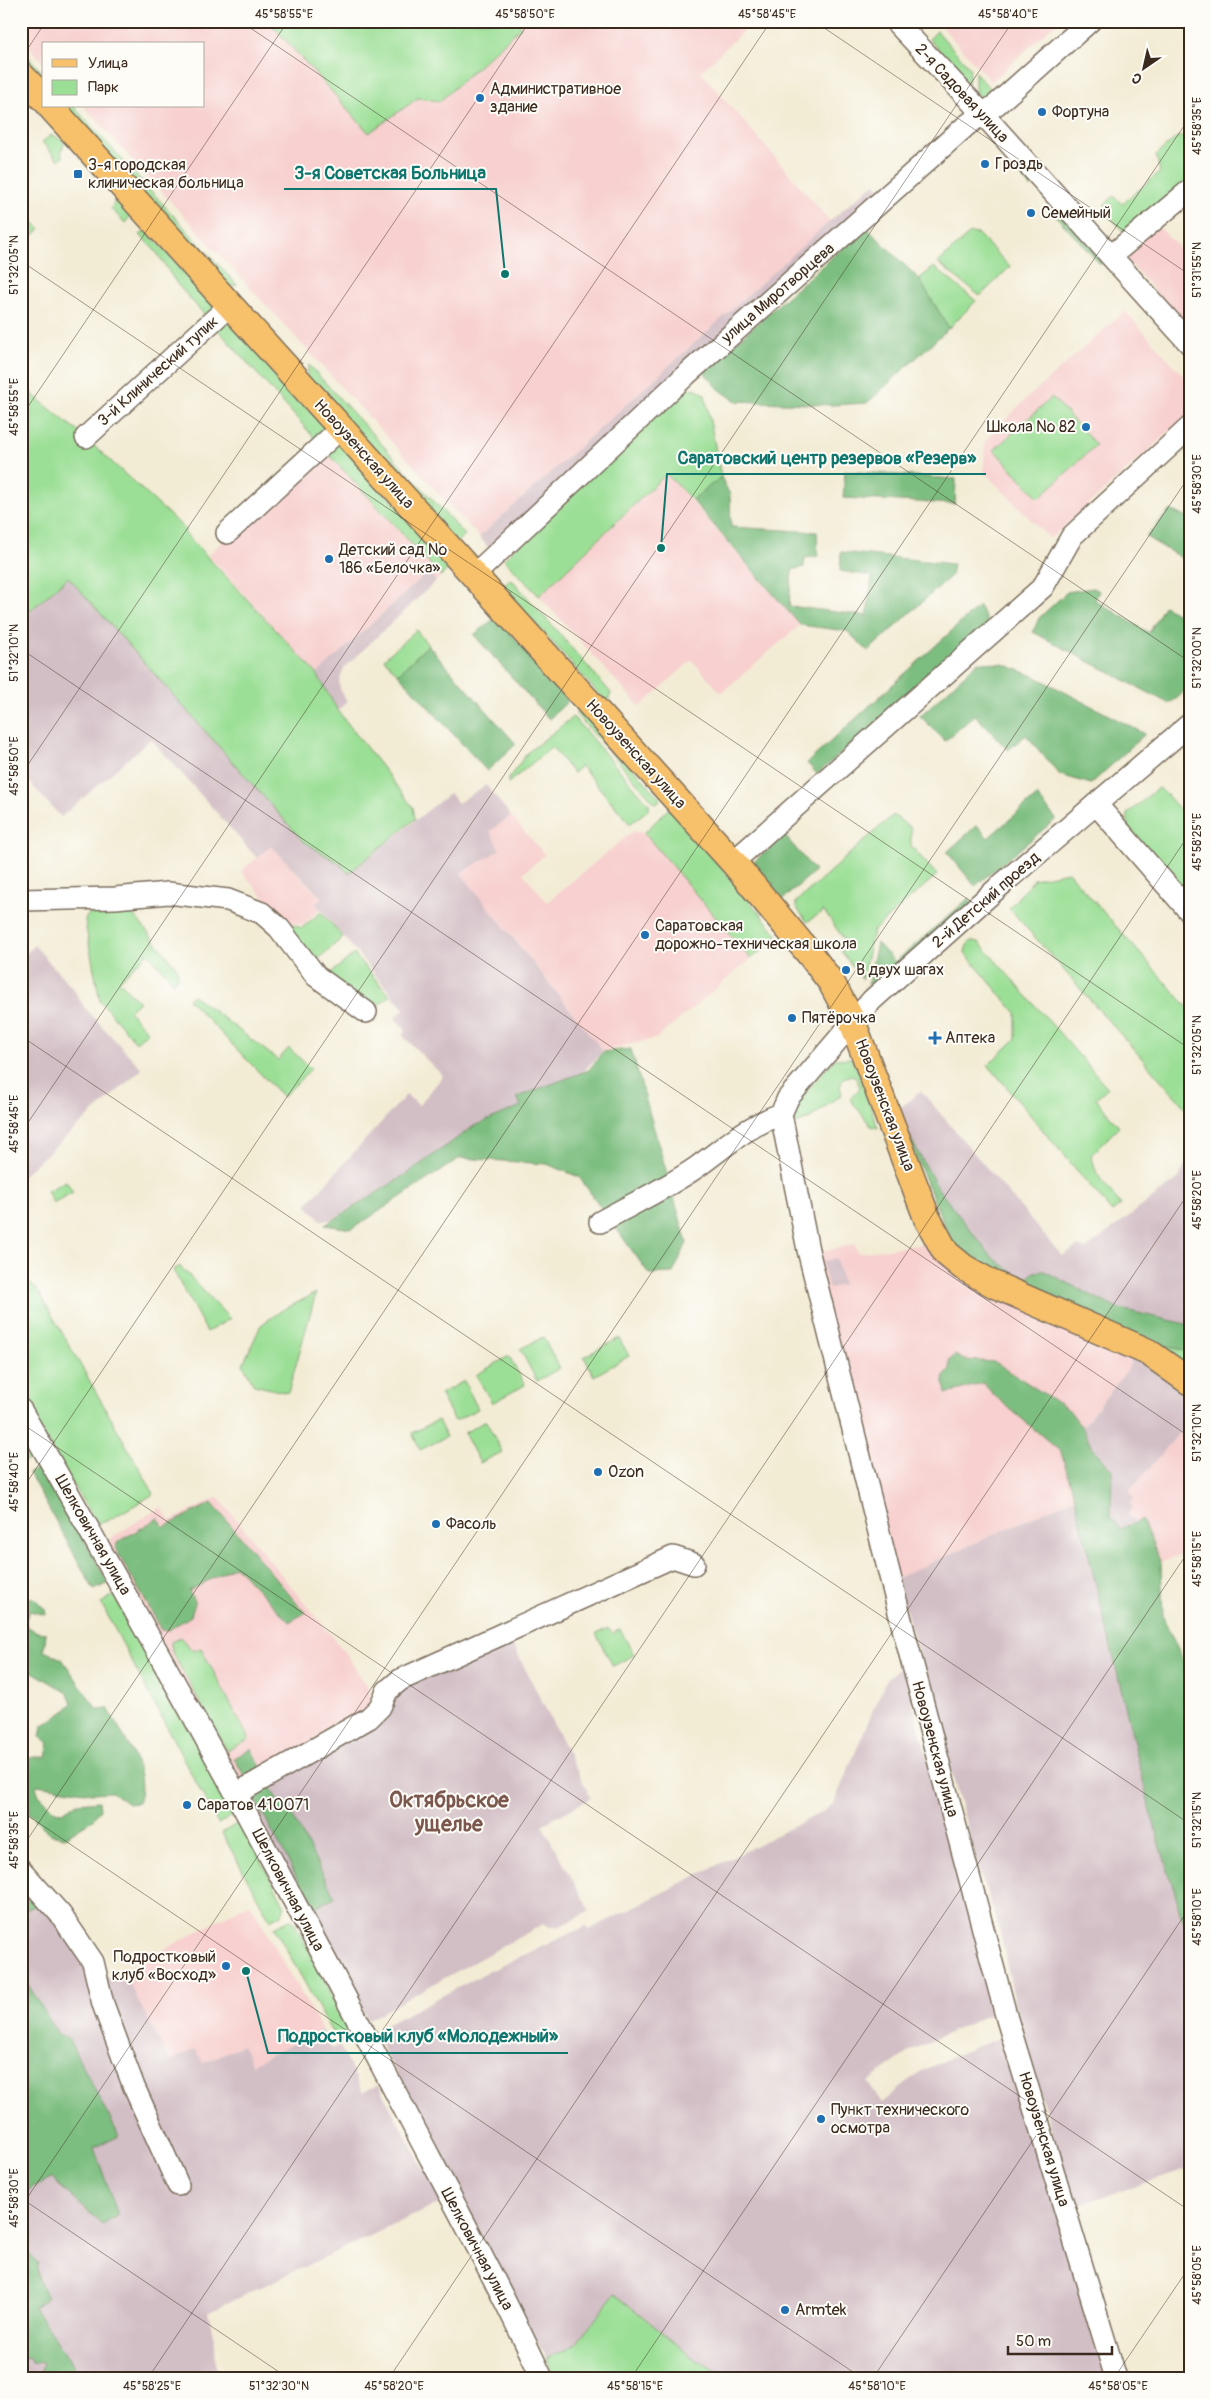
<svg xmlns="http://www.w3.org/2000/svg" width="1211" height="2399" viewBox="0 0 1211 2399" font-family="Pangolin,sans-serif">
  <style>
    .built { fill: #f7d0cf }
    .industrial { fill: #d2bec5 }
    .green { fill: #9bdf96; stroke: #6b845a }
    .forest { fill: #7cbe7f; stroke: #5c744e }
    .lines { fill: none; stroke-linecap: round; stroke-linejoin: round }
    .minor-casing { stroke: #7b6e5e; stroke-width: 24 }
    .major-casing { stroke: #7b6e5e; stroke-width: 29 }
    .minor { stroke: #fff; stroke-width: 21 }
    .major { stroke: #f7c06b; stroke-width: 26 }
    .ticks { fill: none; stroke: #3b2a1e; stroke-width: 1; stroke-opacity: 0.45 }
    .poi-dot { fill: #1f6fb2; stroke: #fdfcf7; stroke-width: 2 }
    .labels { text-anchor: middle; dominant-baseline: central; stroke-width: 4; stroke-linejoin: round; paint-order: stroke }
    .poi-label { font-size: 16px; fill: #3b2a1e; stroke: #fdfcf7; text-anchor: start }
    .street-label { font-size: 16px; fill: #3b2a1e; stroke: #fdfcf7 }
    .district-label { font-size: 21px; font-weight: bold; fill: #7b574d; stroke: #fdfcf7 }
    .leader { fill: none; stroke: #0f766e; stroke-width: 2 }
    .callout-dot { fill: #0f766e; stroke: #fdfcf7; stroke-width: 2 }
    .callout-label { font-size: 18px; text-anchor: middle; font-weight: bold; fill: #0f766e; stroke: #fdfcf7; stroke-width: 4; stroke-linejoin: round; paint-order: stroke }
    .neatline { fill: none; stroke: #3b2a1e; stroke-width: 2 }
    .ticks-label { font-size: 12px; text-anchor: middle; fill: #3b2a1e }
  </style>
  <rect width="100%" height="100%" fill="#fdfcf7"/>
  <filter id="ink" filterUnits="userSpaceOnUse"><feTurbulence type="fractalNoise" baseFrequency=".02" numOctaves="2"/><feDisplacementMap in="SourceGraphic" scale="10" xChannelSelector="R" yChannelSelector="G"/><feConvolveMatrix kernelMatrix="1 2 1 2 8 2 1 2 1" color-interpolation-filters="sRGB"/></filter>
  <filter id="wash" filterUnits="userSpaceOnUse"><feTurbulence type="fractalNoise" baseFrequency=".0096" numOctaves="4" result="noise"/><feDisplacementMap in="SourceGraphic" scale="20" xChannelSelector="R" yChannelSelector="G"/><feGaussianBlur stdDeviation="1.12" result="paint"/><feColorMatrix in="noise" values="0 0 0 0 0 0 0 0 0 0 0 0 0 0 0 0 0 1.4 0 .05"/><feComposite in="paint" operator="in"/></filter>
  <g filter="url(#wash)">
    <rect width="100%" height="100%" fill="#f3ecd5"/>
    <g class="built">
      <polygon points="21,21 753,21 701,72 830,221 479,537 83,106 204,106 204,44 44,44 44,63 21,39"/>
      <polygon points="937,21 1058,21 991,82"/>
      <polygon points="1158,226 1190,259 1190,331 1128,261 1127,253"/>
      <polygon points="1125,311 1190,383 1190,413 1050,539 984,472 985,441 1025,400"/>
      <polygon points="333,441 449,568 436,581 428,572 317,674 208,555"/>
      <polygon points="667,474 800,625 721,693 692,660 640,707 539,596"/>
      <polygon points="511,816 545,855 523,873 547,902 633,831 644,833 751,959 657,1038 603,1051 461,873 500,850 489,831"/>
      <polygon points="271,846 322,899 316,904 320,909 303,925 286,922 241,871"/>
      <polygon points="929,1243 1134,1353 1128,1369 1061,1452 1075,1498 897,1578 814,1254 855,1244 858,1253"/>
      <polygon points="1190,1420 1190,1550 1161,1563 1142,1521 1131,1526 1135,1520 1128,1514 1133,1506 1130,1504 1130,1491"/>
      <polygon points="218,1497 348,1656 369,1690 371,1701 369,1708 239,1784 108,1546 111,1538 117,1534 161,1507 170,1521"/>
      <polygon points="250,1903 322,2030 252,2064 242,2045 203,2063 170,2062 123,1972"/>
    </g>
    <g class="industrial">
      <polygon points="875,183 884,193 489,548 479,537 830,221"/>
      <polygon points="428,572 436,581 344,668 339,681 340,690 347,701 338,711 317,674"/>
      <polygon points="68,577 303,841 342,865 349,873 450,793 458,803 486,785 511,816 490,831 500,850 461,873 603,1051 579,1076 521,1106 474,1126 408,1173 331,1220 321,1220 306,1205 406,1095 419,1105 443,1076 402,1035 406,1031 395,1018 404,1009 316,904 322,898 271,846 257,858 151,739 61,817 21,773 21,619"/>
      <polygon points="34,945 74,990 84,1007 142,1069 21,1177 21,947 27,953"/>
      <polygon points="921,1091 1062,1256 1078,1246 1086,1249 1179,1178 1190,1154 1190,1325 1116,1308 1044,1271 1034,1272 1024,1282 991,1256 939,1190 901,1121 897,1110"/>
      <polygon points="836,1258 843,1285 829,1288 822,1262"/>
      <polygon points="1134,1353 1180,1387 1190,1397 1190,1420 1130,1491 1134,1498 1130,1504 1133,1506 1128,1514 1135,1520 1131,1526 1119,1529 1111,1517 1112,1470 1091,1446 1082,1427 1128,1369"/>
      <polygon points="1075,1498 1154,1825 1190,1942 1190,2169 1074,2206 1019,2021 999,1928 980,1873 897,1578"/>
      <polygon points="510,1639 591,1798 542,1825 590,1911 558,1927 549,1927 545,1923 368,2020 245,1796 397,1691"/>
      <polygon points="897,1669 902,1669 904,1672 997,2011 910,2051 867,2082 882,2103 919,2072 973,2048 1005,2036 1109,2378 729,2378 692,2357 615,2294 576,2344 546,2359 374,2031 488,1972 586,1926 589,1930 824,1811 834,1803 878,1698 887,1680"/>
      <polygon points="44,1902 100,1982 123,1972 170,2061 195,2049 203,2063 242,2045 252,2064 322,2030 332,2049 339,2045 363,2092 378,2085 442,2202 208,2312 215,2344 216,2370 226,2378 66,2378 65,2373 76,2370 33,2307 47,2297 38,2278 38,2263 21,2246 21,2200 31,2188 51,2178 103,2224 118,2215 94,2148 58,2034 21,1973 21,1912"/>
      <polygon points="29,2357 31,2362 43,2363 39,2378 21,2378 21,2359"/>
    </g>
    <g class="green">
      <polygon points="268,21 516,21 521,27 440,101 418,98 369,133"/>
      <polygon points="937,31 970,68 968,84 929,39"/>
      <polygon points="21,49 44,74 44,89 21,65"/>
      <polygon points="975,72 993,92 982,98 975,92"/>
      <polygon points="59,106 73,106 237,285 225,288"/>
      <polygon points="51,135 65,141 61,153 64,156 58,160 42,142"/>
      <polygon points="1184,136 1190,138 1190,182 1125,233 1105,211 1105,204 1114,196 1122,204 1160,172 1156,155 1177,137"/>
      <polygon points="116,198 130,214 129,218 125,223 111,209"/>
      <polygon points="21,207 40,229 21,246"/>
      <polygon points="146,230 327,430 318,442 177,284 157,253 140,235"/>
      <polygon points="970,233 978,234 1010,267 980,296 938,263"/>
      <polygon points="934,267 976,301 949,328 919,279"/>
      <polygon points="309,365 465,535 456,543 306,377"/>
      <polygon points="21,383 40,401 79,432 186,530 184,532 317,674 338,711 413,807 415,819 349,873 342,867 342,865 303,841 68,577 21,619"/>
      <polygon points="683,388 697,389 705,395 721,477 692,500 666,474 539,596 504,559"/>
      <polygon points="1052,397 1096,445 1039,498 994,450"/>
      <polygon points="338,441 450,563 449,568 441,576 324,449"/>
      <polygon points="508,580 513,581 611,693 609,699 604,700 503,587"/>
      <polygon points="416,630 428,645 398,674 384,659"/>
      <polygon points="577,710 581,710 660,798 659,801 655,803 576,714"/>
      <polygon points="573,717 649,804 649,809 630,824 581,766 573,773 552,747 508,783 508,779 528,752"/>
      <polygon points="1158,788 1166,794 1190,821 1190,900 1129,833 1127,814"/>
      <polygon points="672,809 777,934 774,940 751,959 644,833 667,810"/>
      <polygon points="893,815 911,828 911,846 937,875 873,931 862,979 841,951 848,945 824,911 807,922 796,907 796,902"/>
      <polygon points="1068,872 1190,1010 1190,1113 1009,908 1034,879"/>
      <polygon points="115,903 128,908 177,968 178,977 174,983 148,953 119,981 139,1002 129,1011 148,1032 136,1042 100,1001 86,928 85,919 95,906"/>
      <polygon points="321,912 343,937 314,963 285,930 290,924 302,928"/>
      <polygon points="971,941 979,942 1108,1088 1096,1099 1119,1127 1091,1155 1097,1174 1121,1205 1112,1212 988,1065 1016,1039 1016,1013 965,953 967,945"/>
      <polygon points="354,954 390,996 372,1010 325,978"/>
      <polygon points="193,995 278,1060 289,1048 311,1069 283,1097 188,999"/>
      <polygon points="851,1058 858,1071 878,1128 871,1126 850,1099 860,1088 856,1077 852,1075 843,1078 840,1087 842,1094 809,1119 790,1126 794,1105 835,1059"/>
      <polygon points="66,1181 73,1192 53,1203 47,1191"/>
      <polygon points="180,1266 230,1319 207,1332 173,1270"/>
      <polygon points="21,1274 39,1292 154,1494 107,1521 100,1523 94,1520 21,1397"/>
      <polygon points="316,1293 288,1393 254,1385 243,1364 261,1325 281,1311"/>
      <polygon points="543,1337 560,1368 537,1381 520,1349"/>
      <polygon points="619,1338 629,1356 594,1376 584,1357"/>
      <polygon points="1153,1344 1190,1351 1190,1373"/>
      <polygon points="509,1356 525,1385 492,1403 476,1375"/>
      <polygon points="464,1381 478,1409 455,1421 440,1394"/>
      <polygon points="438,1420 446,1437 420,1450 412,1433"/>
      <polygon points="486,1421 502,1452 480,1463 464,1433"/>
      <polygon points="21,1428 37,1455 24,1462 21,1456"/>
      <polygon points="114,1595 235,1812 234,1815 218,1824 101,1603"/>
      <polygon points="608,1628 612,1634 620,1629 634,1655 613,1666 596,1634"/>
      <polygon points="180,1637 193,1651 201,1648 249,1739 227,1751 172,1652 171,1642"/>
      <polygon points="238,1823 241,1823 285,1906 282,1914 270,1920 222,1833"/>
      <polygon points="293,1920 352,2033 350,2038 339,2045 274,1927 286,1921"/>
      <polygon points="615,2294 692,2357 729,2378 554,2378 546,2359 576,2344"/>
    </g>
    <g class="forest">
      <polygon points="988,133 1035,180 1031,188 985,136"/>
      <polygon points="1064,212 1104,261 1100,264 1056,216"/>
      <polygon points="866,227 919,279 949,328 867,403 832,405 736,401 720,390 703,371"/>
      <polygon points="845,471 956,479 955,504 843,498"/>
      <polygon points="721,477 730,495 731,527 817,532 818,556 805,558 804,567 792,570 789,606 867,616 872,576 840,571 841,552 953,564 951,576 868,651 847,631 800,625 692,500"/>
      <polygon points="1170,510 1190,519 1190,563 1146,537"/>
      <path d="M1093,588L1099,591L1095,600L1149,633L1164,606L1190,621C1190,647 1199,693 1168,703L1033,632L1039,618L1067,592Z"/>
      <polygon points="979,606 987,621 986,628 817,774 807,763"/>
      <polygon points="496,617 569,700 549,719 474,635"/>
      <polygon points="428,645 516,744 487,771 398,674"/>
      <polygon points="978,662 1003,664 1034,676 1145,734 1091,784 1060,775 1026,735 1008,750 975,715 945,741 920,716"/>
      <polygon points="1037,796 1056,819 975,886 947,852 977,825 988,838"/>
      <polygon points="785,836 815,871 781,901 750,865"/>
      <polygon points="969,898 973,904 875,992 868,983 877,943 895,962"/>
      <polygon points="631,1049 687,1243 673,1273 649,1274 579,1177 547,1164 460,1158 352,1229 325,1225 408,1173 474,1126 521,1106 517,1097 589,1070 603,1052"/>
      <polygon points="901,1121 939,1190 991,1256 1024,1281 1034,1272 1044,1271 1116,1308 1190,1325 1190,1351 1153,1344 995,1275 953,1246"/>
      <polygon points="955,1355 964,1360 995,1362 1069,1410 1082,1427 1091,1446 1112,1470 1111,1517 1120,1529 1142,1520 1161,1563 1163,1617 1190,1676 1190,1747 1186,1751 1190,1756 1190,1942 1154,1825 1075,1498 1061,1452 995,1396 983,1383 946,1394 943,1378 950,1370 949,1361"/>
      <polygon points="43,1465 108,1583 94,1590 29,1473"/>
      <polygon points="212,1503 305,1613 289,1622 235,1566 189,1591 195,1603 191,1616 167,1631 162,1630 115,1548 118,1542 158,1518 164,1527"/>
      <path d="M33,1597L45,1609L46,1615L29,1611L26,1619V1626L37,1632L46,1633L44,1651L62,1659L97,1709L108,1708C122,1735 150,1772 138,1803L128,1804L112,1792L92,1793L37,1785L36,1787L39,1795L55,1811L62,1812L78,1803L99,1801L100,1810L92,1820L65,1837L50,1834L30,1814L21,1799V1761L34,1757H46L49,1743L40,1737L42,1726L65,1711L72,1703L68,1693L21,1665V1599L25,1600Z"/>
      <polygon points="251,1749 261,1767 244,1776 234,1758"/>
      <polygon points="270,1786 278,1802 284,1800 335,1897 313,1908 253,1795"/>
      <polygon points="21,1877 44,1902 21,1912"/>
      <polygon points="21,1973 58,2034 68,2038 119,2136 94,2148 118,2215 103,2225 51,2178 31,2188 21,2200"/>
      <polygon points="21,2246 38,2263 38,2278 47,2298 34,2307 76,2370 66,2373 66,2378 39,2378 43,2363 31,2362 29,2357 21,2359"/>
    </g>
  </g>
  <g filter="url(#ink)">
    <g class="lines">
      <g class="minor-casing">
        <g id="minor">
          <polyline points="895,21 982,113 1190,344"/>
          <polyline points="1111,256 1190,190"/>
          <polyline points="86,437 229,306"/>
          <polyline points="227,533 341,428"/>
          <polyline points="474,575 686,375 967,125 997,104 1090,21"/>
          <polyline points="1096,804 1190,912"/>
          <polyline points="733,862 1043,587 1072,536 1190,427"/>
          <polyline points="21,900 115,898 168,893 228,900 262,913 279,928 316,976 366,1012"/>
          <polyline points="781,1114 808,1250 903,1628 1007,2019 1116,2378"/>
          <path d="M600,1222C632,1204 667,1188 697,1167C726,1146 747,1126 781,1114L788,1098L872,1000L1001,885L1190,724"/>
          <path d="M21,1410C147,1630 270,1853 388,2078C440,2178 495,2276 542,2378"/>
          <polyline points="236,1794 369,1718 380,1707 387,1691 400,1680 673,1557 694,1564"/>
          <polyline points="21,1870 61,1915 93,1962 103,2004 134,2087 178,2185"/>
        </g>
      </g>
      <g class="major-casing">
        <g id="major">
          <polyline points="21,75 44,99"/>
          <polyline points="50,106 733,862 812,957 831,982 852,1021 927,1218 946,1253 963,1267 993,1284 1148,1352 1190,1382"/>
        </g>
      </g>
      <use href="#minor" class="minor"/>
      <use href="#major" class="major"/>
    </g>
  </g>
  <path class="ticks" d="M240,21L1190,662M814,21L1190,275M21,59L46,21M21,261L1190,1049M21,417L288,21M21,649L1190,1437M21,775L530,21M21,1036L1190,1824M21,1133L771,21M21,1423L1190,2211M21,1491L1013,21M21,1811L862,2378M21,1849L1190,117M21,2198L288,2378M21,2207L1190,475M148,2378L1190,833M389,2378L1190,1191M631,2378L1190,1549M873,2378L1190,1907M1114,2378L1190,2266"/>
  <g class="poi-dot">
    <circle cx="480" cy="98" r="5"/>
    <circle cx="1042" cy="112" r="5"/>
    <circle cx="985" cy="164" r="5"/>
    <rect x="73" y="169" width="10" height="10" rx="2.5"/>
    <circle cx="1031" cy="213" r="5"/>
    <circle cx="1086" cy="427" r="5"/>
    <circle cx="329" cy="559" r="5"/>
    <circle cx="645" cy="935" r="5"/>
    <circle cx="846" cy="970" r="5"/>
    <circle cx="792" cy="1018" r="5"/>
    <path d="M932.5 1030.5h5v5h5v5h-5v5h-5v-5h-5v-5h5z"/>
    <circle cx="598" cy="1472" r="5"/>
    <circle cx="436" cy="1524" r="5"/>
    <circle cx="187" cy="1805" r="5"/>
    <circle cx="226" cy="1966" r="5"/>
    <circle cx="821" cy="2119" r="5"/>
    <circle cx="785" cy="2310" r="5"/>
  </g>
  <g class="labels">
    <g class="poi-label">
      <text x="490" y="89">Административное<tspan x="490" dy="18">здание</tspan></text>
      <text x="1052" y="112">Фортуна</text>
      <text x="995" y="164">Гроздь</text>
      <text x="88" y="165">3-я городская<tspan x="88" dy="18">клиническая больница</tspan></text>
      <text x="1041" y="213">Семейный</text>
      <text x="1076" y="427" text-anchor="end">Школа № 82</text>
      <text x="339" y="550">Детский сад №<tspan x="339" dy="18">186 «Белочка»</tspan></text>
      <text x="655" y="926">Саратовская<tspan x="655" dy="18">дорожно-техническая школа</tspan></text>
      <text x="856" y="970">В двух шагах</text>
      <text x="802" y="1018">Пятёрочка</text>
      <text x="945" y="1038">Аптека</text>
      <text x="608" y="1472">Ozon</text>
      <text x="446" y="1524">Фасоль</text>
      <text x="197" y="1805">Саратов 410071</text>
      <text x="216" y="1957" text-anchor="end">Подростковый<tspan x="216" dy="18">клуб «Восход»</tspan></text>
      <text x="831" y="2110">Пункт технического<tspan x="831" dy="18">осмотра</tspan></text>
      <text x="795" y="2310">Armtek</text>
    </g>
    <g class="street-label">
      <text transform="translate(962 93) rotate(47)">2-я Садовая улица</text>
      <text transform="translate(778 293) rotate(-41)">улица Миротворцева</text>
      <text transform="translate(158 371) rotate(-42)">3-й Клинический тупик</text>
      <text transform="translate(364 454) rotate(48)">Новоузенская улица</text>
      <text transform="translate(636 754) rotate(48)">Новоузенская улица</text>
      <text transform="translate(986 900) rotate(-41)">2-й Детский проезд</text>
      <text transform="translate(885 1105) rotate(69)">Новоузенская улица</text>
      <text transform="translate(93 1535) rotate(60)">Шелковичная улица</text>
      <text transform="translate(935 1749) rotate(75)">Новоузенская улица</text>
      <text transform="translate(288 1890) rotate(62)">Шелковичная улица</text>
      <text transform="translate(1044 2139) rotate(73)">Новоузенская улица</text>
      <text transform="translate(477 2249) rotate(62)">Шелковичная улица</text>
    </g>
    <g class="district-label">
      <text x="449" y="1800">Октябрьское<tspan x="449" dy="24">ущелье</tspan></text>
    </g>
  </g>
  <path class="leader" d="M505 274L496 189H284M661 548L667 474H986M246 1971L268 2053H568"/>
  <g class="callout-dot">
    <circle cx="505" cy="274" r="5"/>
    <circle cx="661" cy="548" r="5"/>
    <circle cx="246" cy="1971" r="5"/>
  </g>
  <g class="callout-label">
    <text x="390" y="179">3-я Советская Больница</text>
    <text x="827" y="464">Саратовский центр резервов «Резерв»</text>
    <text x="418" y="2042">Подростковый клуб «Молодежный»</text>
  </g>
  <rect width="1211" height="2399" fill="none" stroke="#fdfcf7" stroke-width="55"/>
  <rect x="42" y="42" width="162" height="65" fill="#fdfcf7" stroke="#afa8a0"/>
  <rect x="52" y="59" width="25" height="8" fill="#f7c06b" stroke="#afa8a0"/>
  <text x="88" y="68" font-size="15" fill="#3b2a1e">Улица</text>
  <rect x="52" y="80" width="25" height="15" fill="#9bdf96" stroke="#afa8a0"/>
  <text x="88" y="92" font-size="15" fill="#3b2a1e">Парк</text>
  <g transform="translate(1144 68) rotate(214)" stroke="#fdfcf7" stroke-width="4" paint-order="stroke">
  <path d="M0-4L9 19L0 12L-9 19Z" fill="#3b2a1e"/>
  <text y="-8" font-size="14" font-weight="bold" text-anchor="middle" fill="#3b2a1e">С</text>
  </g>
  <path d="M1008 2346v8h104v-8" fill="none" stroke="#3b2a1e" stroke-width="2.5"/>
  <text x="1016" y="2346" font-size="15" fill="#3b2a1e" stroke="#fdfcf7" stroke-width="4" paint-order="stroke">50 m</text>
  <rect x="28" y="28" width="1156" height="2344" class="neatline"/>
  <g class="ticks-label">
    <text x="284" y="18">45°58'55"E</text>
    <text x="525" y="18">45°58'50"E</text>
    <text x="767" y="18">45°58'45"E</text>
    <text x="1008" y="18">45°58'40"E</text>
    <text transform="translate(1197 126) rotate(-90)" y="4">45°58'35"E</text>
    <text transform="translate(14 265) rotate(-90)" y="4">51°32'05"N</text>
    <text transform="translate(1197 270) rotate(-90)" y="4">51°31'55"N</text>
    <text transform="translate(14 407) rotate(-90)" y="4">45°58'55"E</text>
    <text transform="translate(1197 484) rotate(-90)" y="4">45°58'30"E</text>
    <text transform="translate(14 653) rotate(-90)" y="4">51°32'10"N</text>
    <text transform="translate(1197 658) rotate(-90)" y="4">51°32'00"N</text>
    <text transform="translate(14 766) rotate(-90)" y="4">45°58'50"E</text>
    <text transform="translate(1197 842) rotate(-90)" y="4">45°58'25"E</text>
    <text transform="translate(1197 1045) rotate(-90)" y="4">51°32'05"N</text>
    <text transform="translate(14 1124) rotate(-90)" y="4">45°58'45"E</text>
    <text transform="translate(1197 1200) rotate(-90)" y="4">45°58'20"E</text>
    <text transform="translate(1197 1433) rotate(-90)" y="4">51°32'10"N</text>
    <text transform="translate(14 1482) rotate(-90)" y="4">45°58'40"E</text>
    <text transform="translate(1197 1559) rotate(-90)" y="4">45°58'15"E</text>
    <text transform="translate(1197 1820) rotate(-90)" y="4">51°32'15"N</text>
    <text transform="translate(14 1840) rotate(-90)" y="4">45°58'35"E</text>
    <text transform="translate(1197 1917) rotate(-90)" y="4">45°58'10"E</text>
    <text transform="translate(14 2198) rotate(-90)" y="4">45°58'30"E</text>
    <text transform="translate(1197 2275) rotate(-90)" y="4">45°58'05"E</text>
    <text x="152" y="2390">45°58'25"E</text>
    <text x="279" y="2390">51°32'30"N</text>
    <text x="394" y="2390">45°58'20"E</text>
    <text x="635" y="2390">45°58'15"E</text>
    <text x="877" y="2390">45°58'10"E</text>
    <text x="1118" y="2390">45°58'05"E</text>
  </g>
</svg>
